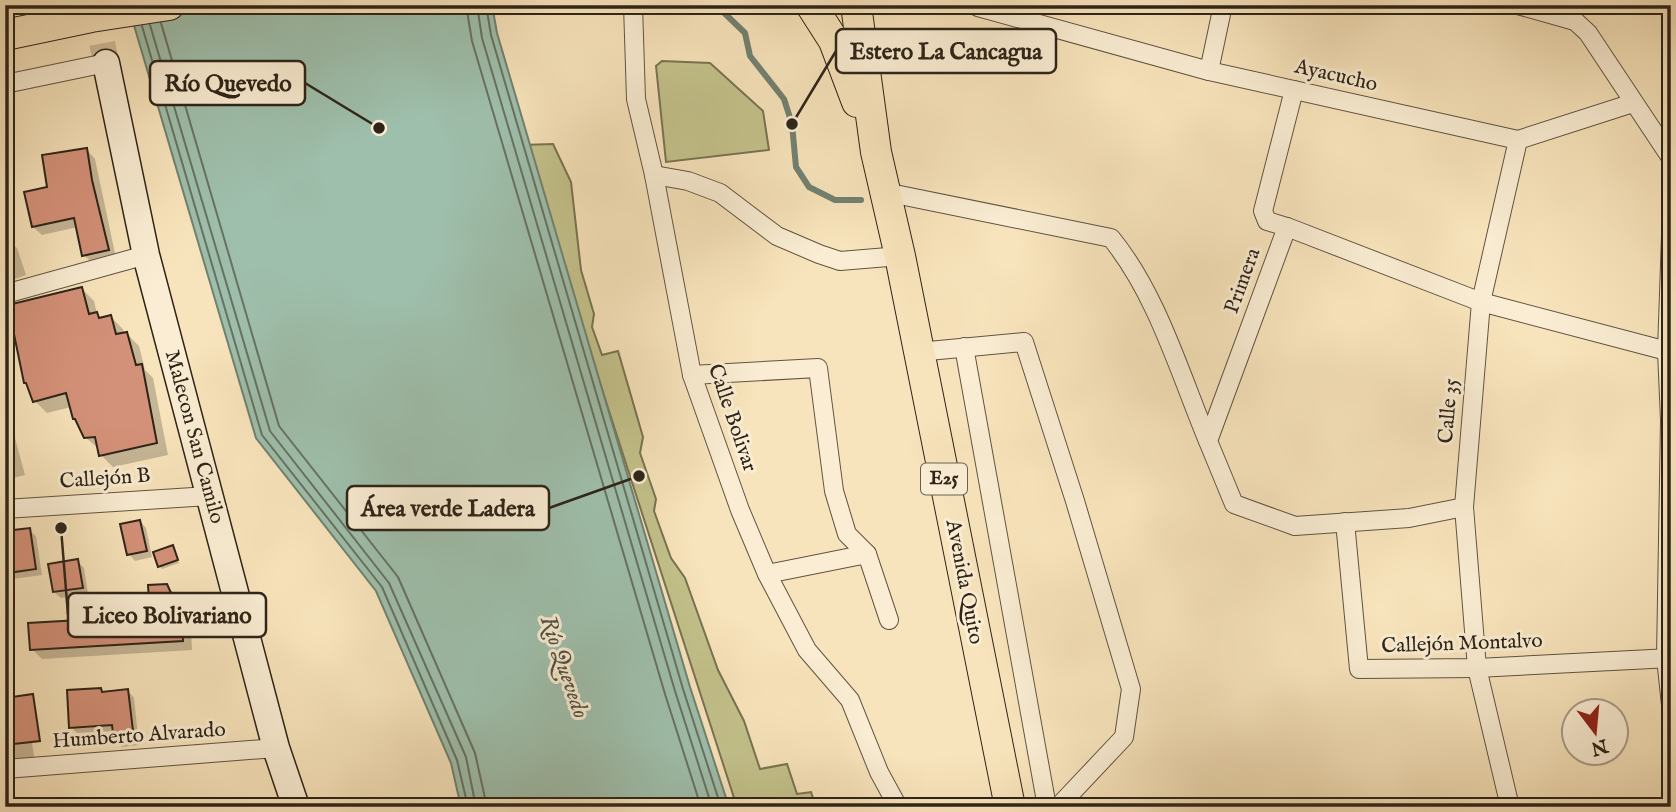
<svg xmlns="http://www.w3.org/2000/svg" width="1676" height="812" viewBox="0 0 1676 812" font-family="'IM FELL English',serif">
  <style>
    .green { fill: #c4c28c; stroke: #787352; stroke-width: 2 }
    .water { fill: #9ebfac; stroke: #718171; stroke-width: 2 }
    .shadow { fill: #0003 }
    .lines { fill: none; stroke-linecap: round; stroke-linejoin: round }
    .shore { stroke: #667262; stroke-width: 2 }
    .stream { stroke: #718171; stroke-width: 6 }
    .building { fill: #d49179; stroke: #2d2418; stroke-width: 2 }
    .secondary-tunnel { stroke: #cfbe9b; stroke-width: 26; stroke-dasharray: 26 13; stroke-linecap: butt }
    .minor-casing { stroke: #605441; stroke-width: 20 }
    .secondary-casing { stroke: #2d2418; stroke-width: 29 }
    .trunk-casing { stroke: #2d2418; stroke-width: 32 }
    .minor { stroke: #faedd3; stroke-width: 18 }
    .secondary { stroke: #faedd3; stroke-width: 26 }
    .trunk { stroke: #f8e4bc; stroke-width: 30 }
    .labels { text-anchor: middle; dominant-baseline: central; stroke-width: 6; stroke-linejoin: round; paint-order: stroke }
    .shield { fill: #faedd3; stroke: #6a6050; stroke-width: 2 }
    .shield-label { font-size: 19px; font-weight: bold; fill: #2d2418 }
    .street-label { font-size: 21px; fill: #2d2418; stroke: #faedd3 }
    .water-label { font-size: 23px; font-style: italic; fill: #4f5244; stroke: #faedd3 }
    .leader { fill: none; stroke: #2d2418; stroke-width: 2.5 }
    .callout-dot { fill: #2d2418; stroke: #faedd3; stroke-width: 2.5 }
    .callout { fill: #faedd3; stroke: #2d2418; stroke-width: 2.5 }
    .callout-label { font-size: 23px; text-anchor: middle; font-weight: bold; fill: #2d2418 }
  </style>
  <rect width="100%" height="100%" fill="#f8e4bc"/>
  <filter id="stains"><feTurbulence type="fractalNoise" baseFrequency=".00286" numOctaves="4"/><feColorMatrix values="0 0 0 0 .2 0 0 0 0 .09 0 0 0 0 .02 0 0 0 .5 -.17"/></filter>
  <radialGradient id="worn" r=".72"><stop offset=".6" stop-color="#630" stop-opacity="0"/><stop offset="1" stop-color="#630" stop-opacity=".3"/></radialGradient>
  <g class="green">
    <polygon points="662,61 710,63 763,111 769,150 666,162 656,66"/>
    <polygon points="553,144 571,182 581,270 594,314 592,327 602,355 618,351 643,437 640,453 656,499 654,511 671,558 685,578 718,670 744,721 760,769 787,764 797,794 811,792 816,807 737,807 523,145"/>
  </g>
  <polygon class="water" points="128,5 492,5 497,33 690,687 729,807 461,807 451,763 376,591 256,438"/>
  <g class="shadow">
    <polygon points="87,150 95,159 116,258 93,264 84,255 78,227 42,235 33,227 49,188"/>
    <polygon points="10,242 17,248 26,275 15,279 8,272 5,264 5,244"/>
    <polygon points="82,289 94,301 97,314 102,319 111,317 123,329 124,334 127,334 139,346 145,370 153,378 168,455 113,467 101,455 99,449 85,437 74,419 71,407 47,413 35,401 25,383"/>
    <polygon points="5,429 15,438 25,475 5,480"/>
    <polygon points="140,521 146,528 152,557 135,561 129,554"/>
    <polygon points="29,530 36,536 42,575 5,580 5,532"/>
    <polygon points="172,547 179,563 162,569 159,566"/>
    <polygon points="77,561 84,568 88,594 61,598 54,592"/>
    <polygon points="166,585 176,595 191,629 192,650 42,659 32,649 152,618"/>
    <polygon points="5,651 9,671 5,671"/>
    <polygon points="101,690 104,694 128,691 134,698 139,745 122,747 115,741 114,731 77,733 71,727"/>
    <polygon points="5,700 28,718 35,762 5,766"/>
  </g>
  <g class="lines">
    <g class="shore">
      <polyline points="466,5 472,41 665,694 701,807"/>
      <polyline points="477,5 482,38 675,691 712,807"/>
      <polyline points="486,5 491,35 683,689 721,807"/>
      <polyline points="161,23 279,426 398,577 475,753 487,807"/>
      <polyline points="150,25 270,431 389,583 466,757 476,807"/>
      <polyline points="142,26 262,435 382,587 457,760 468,807"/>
    </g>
    <polyline class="stream" points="716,5 745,33 750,56 784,99 792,124 796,167 809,187 835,200 861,200"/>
  </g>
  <g class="building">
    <polygon points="87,148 92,180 109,250 82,256 74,218 32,227 24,192 47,187 42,155"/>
    <polygon points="82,287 89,314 97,312 99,318 111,315 116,334 127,332 136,365 142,364 157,443 99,456 95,437 84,438 75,419 73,419 66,393 33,402 26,383 24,383 8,305"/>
    <polygon points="140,520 147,551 127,555 120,524"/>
    <polygon points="30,528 36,569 8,573 5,531"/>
    <polygon points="173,545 178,560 158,567 153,552"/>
    <polygon points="78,559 83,588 53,592 48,564"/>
    <polygon points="167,584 182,618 183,641 30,650 28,623 150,616 148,585"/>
    <polygon points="101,688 102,692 128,689 134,739 114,741 112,725 69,728 67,690"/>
    <polygon points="33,694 40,741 5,745 5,698"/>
  </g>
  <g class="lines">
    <polyline class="secondary-tunnel" points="95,5 106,63"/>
    <g class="minor-casing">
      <g id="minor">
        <polyline points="633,5 636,99 654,175 692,375 740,510 767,574 807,650 850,700 879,772 898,807"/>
        <polyline points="977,5 978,7 1209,71"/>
        <polyline points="1223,5 1209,71 1518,140"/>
        <polyline points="1518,5 1575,21 1588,33 1671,158"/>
        <polyline points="5,84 106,63"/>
        <polyline points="654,175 688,181 720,193 777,236 819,254 840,261 900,256"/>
        <path d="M885,192L1111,238C1157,294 1180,374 1208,441"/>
        <polyline points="1287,227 1267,221 1263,211 1294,90"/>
        <polyline points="1671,236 1667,351 1670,420 1666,658 1671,705"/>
        <polyline points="5,294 146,255"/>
        <polyline points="964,347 1047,807"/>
        <polyline points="918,352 1024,342 1075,501 1131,689 1124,737 1058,807"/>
        <polyline points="692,375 818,368 834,491 847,534 867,554"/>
        <polyline points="1464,507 1409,518 1295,526 1234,504 1208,441 1287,227 1481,302 1667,351"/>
        <polyline points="5,509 209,496"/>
        <polyline points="1345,522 1359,669 1477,668 1671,658"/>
        <polyline points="767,574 867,554 889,620"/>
        <polyline points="5,769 276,748"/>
        <polyline points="1510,807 1477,668 1464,507 1481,302 1518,140 1633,103"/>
      </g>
    </g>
    <g class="secondary-casing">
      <polyline id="secondary" points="106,63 146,255 276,748 296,807"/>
    </g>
    <g class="trunk-casing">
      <g id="trunk">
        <polyline points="811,5 834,41 857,102"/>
        <polyline points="856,5 876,152 900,256 1010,807"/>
        <polyline points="5,35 91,17 169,5"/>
      </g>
    </g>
    <use href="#minor" class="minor"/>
    <use href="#secondary" class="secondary"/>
    <use href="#trunk" class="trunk"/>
  </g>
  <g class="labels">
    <rect class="shield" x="921" y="463.5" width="46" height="31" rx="5"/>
    <g class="shield-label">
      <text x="944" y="479">E25</text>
    </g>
    <g class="street-label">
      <text transform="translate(1336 76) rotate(13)">Ayacucho</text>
      <text transform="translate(1243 281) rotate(-70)">Primera</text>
      <text transform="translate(1449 411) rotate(-85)">Calle 35</text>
      <text transform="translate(732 418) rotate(71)">Calle Bolivar</text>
      <text transform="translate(194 437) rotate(75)">Malecon San Camilo</text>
      <text transform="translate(105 479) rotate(-4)">Callejón B</text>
      <text transform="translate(964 582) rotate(79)">Avenida Quito</text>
      <text transform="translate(1462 644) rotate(-2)">Callejón Montalvo</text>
      <text transform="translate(139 736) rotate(-4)">Humberto Alvarado</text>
    </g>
    <g class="water-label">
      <text transform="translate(564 667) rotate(71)">Río Quevedo</text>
    </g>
  </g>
  <path class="leader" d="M792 124L836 51M379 128L305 83M639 476L549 508M61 528L68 615"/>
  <g class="callout-dot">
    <circle cx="792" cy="124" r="7"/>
    <circle cx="379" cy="128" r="7"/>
    <circle cx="639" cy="476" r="7"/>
    <circle cx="61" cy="528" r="7"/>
  </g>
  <g class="callout">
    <rect x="836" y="29" width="220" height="44" rx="7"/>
    <rect x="150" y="61" width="155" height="44" rx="7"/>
    <rect x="347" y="486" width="202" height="44" rx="7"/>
    <rect x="68" y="593" width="198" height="44" rx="7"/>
  </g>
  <g class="callout-label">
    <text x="946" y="59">Estero La Cancagua</text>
    <text x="228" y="91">Río Quevedo</text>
    <text x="448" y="516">Área verde Ladera</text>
    <text x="167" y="623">Liceo Bolivariano</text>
  </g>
  <rect width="1676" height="812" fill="none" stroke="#f8e4bc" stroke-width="28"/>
  <rect x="7" y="7" width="1662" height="798" fill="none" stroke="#2d2418" stroke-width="3.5"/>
  <rect x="14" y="14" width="1648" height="784" fill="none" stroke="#2d2418" stroke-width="2"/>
  <g transform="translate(1595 732) rotate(164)"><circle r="33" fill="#faedd3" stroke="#a89d88" stroke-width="2"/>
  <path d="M0-5L12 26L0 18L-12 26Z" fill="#8f2418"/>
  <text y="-10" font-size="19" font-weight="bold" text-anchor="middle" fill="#2d2418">N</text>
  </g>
  <rect width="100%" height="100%" filter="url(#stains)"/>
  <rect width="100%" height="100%" fill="url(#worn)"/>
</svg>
